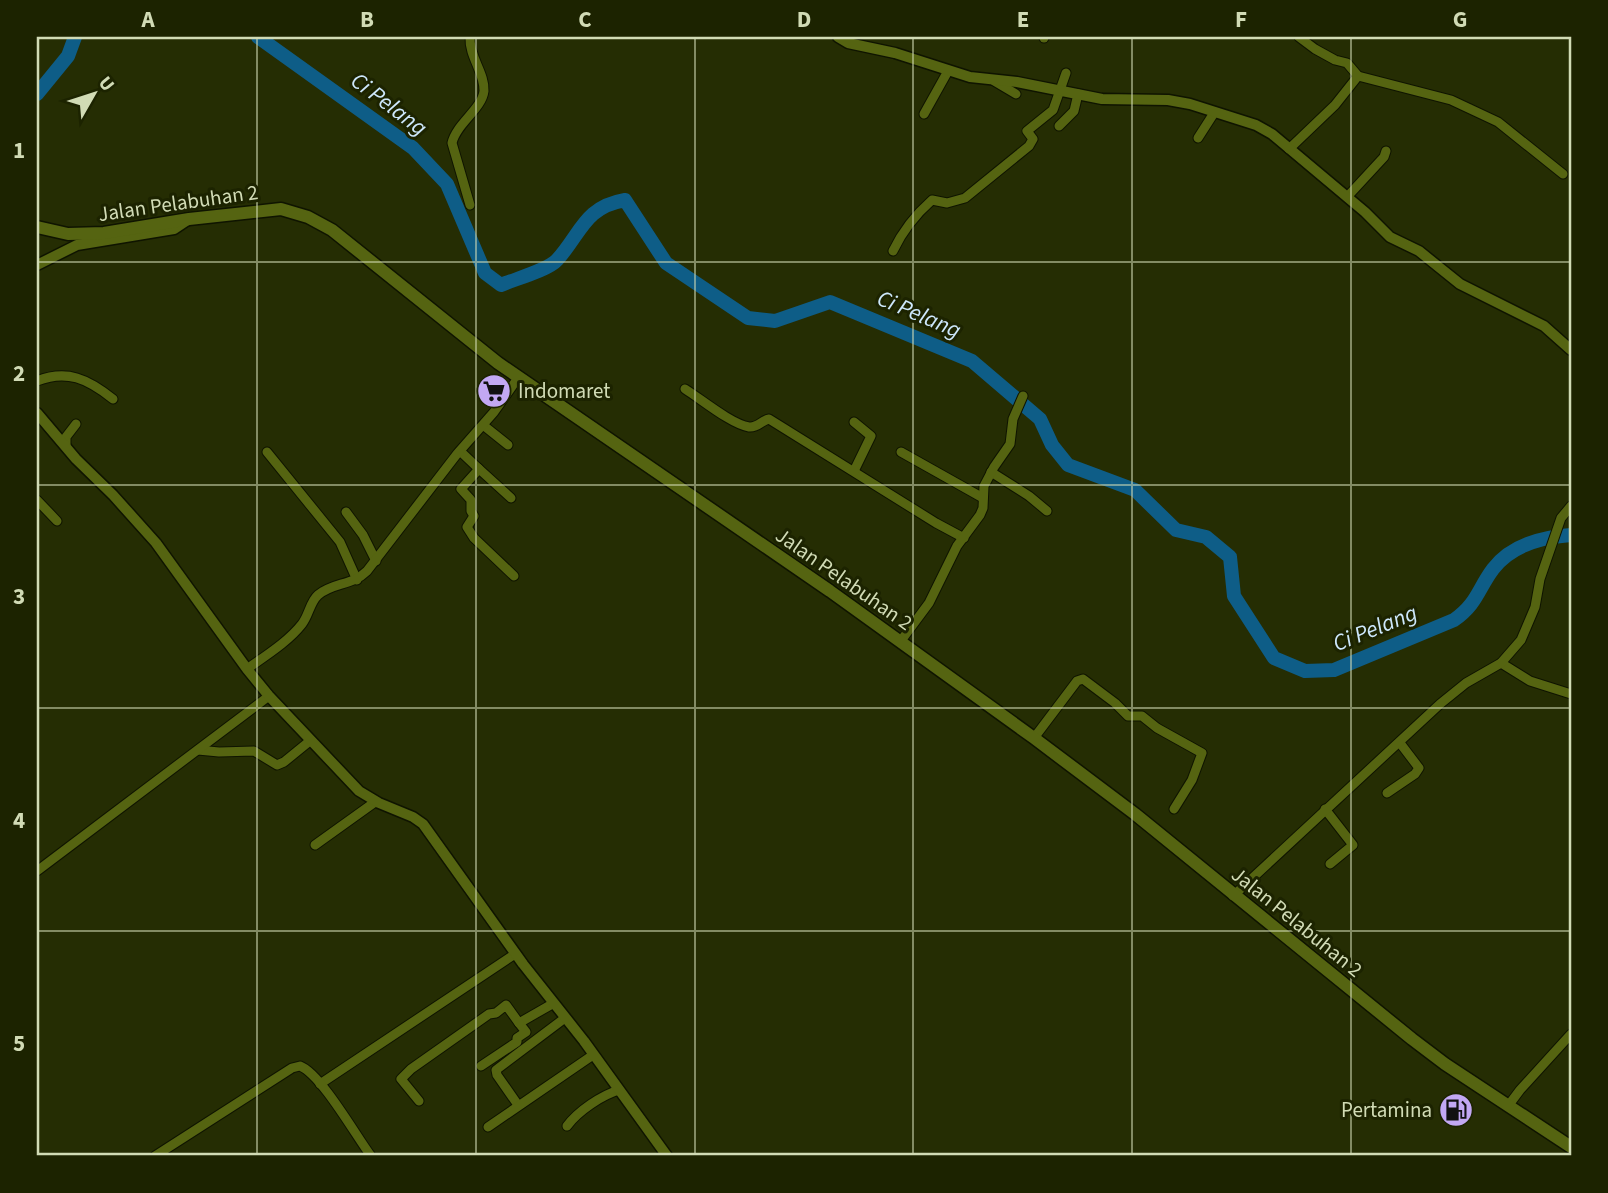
<svg xmlns="http://www.w3.org/2000/svg" width="1608" height="1193" viewBox="0 0 1608 1193" font-family="'Source Sans 3',sans-serif">
  <style>
    .lines { fill: none; stroke-linecap: round; stroke-linejoin: round }
    .river { stroke: #0e5d87; stroke-width: 14 }
    .minor-casing { stroke: #0f1400; stroke-width: 11 }
    .tertiary-casing { stroke: #0f1400; stroke-width: 13 }
    .secondary-casing { stroke: #0f1400; stroke-width: 15 }
    .minor { stroke: #556411; stroke-width: 9 }
    .tertiary { stroke: #556411; stroke-width: 10 }
    .secondary { stroke: #556411; stroke-width: 12 }
    .grid { fill: none; stroke: #d1dbb5; stroke-width: 2; stroke-opacity: 0.55 }
    .labels { text-anchor: middle; dominant-baseline: central; stroke-width: 6; stroke-linejoin: round; paint-order: stroke }
    .street-label { font-size: 21px; fill: #d1dbb5; stroke: #1c2300 }
    .poi-label { font-size: 21px; fill: #d1dbb5; stroke: #1c2300; text-anchor: start }
    .water-label { font-size: 23px; font-style: italic; fill: #cee8fc; stroke: #1c2300 }
    .neatline { fill: none; stroke: #d1dbb5; stroke-width: 2.5 }
    .grid-label { font-size: 23px; text-anchor: middle; font-weight: bold; fill: #d1dbb5 }
  </style>
  <rect width="100%" height="100%" fill="#252d03"/>
  <g class="lines">
    <g class="river">
      <path d="M258,37L413,148L447,184L485,273L501,285C515,279 548,270 557,260C581,234 584,207 625,200L666,263L748,318L775,321L830,302L972,361L1040,419L1052,445L1068,465L1135,490L1176,530L1206,537L1230,557L1234,596L1274,658L1305,671L1334,670L1454,620C1477,604 1478,589 1493,569C1511,545 1543,537 1571,535"/>
      <polyline points="37,94 68,56 75,37"/>
    </g>
    <g class="minor-casing">
      <g id="minor">
        <polyline points="1044,38 1044,37"/>
        <polyline points="1358,76 1451,100 1498,122 1563,174"/>
        <polyline points="994,81 1016,94"/>
        <polyline points="924,114 948,71"/>
        <polyline points="1059,126 1074,111 1078,94"/>
        <polyline points="1198,138 1214,113"/>
        <polyline points="1289,149 1335,105 1358,76 1347,63 1335,60 1315,49 1299,37"/>
        <polyline points="1347,197 1384,157 1386,151"/>
        <path d="M470,205L452,143C456,124 482,109 484,91C485,73 469,57 470,37"/>
        <path d="M893,251C903,230 915,215 932,200L947,203L965,198L1029,146L1033,139L1027,131L1053,110L1066,73"/>
        <path d="M37,381C67,369 88,379 113,399"/>
        <path d="M685,389C701,399 731,424 749,427C758,428 762,420 769,419L936,523L964,538"/>
        <polyline points="483,425 508,445"/>
        <polyline points="66,446 66,437 76,424"/>
        <polyline points="460,451 479,469 461,489 471,500 471,511 474,516 467,527 474,538 514,576"/>
        <polyline points="267,452 340,542 357,580"/>
        <polyline points="901,452 983,498"/>
        <polyline points="478,468 511,498"/>
        <polyline points="854,471 871,436 854,422"/>
        <polyline points="991,472 1029,496 1047,511"/>
        <polyline points="37,500 57,521"/>
        <polyline points="346,512 363,535 376,561"/>
        <polyline points="900,642 929,603 957,546 980,515 983,508 984,486 994,467 1010,444 1013,419 1023,396"/>
        <polyline points="1501,663 1530,681 1571,694"/>
        <path d="M247,669C265,656 288,642 302,624C309,615 310,602 318,595C333,582 352,586 367,571L457,454L494,412L518,378"/>
        <polyline points="1034,738 1077,681 1083,679 1115,703 1128,716 1142,716 1157,728 1202,753 1192,780 1174,809"/>
        <polyline points="198,750 219,752 254,751 277,765 284,762 311,740"/>
        <polyline points="1387,793 1415,774 1419,768 1400,743"/>
        <polyline points="1325,809 1353,845 1330,864"/>
        <polyline points="315,845 375,802"/>
        <polyline points="37,871 269,696"/>
        <polyline points="1233,896 1440,704 1466,683 1501,663 1521,640 1535,607 1540,579 1561,518 1571,506"/>
        <polyline points="481,1066 517,1042 517,1038 526,1032 519,1023 554,1003"/>
        <polyline points="320,1084 515,954"/>
        <polyline points="419,1101 401,1079 411,1069 489,1014 496,1013 506,1005 519,1023"/>
        <polyline points="518,1105 497,1075 496,1070 565,1018"/>
        <polyline points="1508,1106 1520,1090 1571,1034"/>
        <path d="M567,1126C578,1111 602,1095 619,1090"/>
        <polyline points="488,1127 593,1055"/>
        <path d="M155,1156L292,1068L300,1066C321,1074 356,1136 371,1156"/>
      </g>
    </g>
    <g class="tertiary-casing">
      <g id="tertiary">
        <polyline points="838,37 848,43 895,53 970,77 1017,82 1102,99 1168,100 1190,104 1256,125 1272,134 1365,212 1390,237 1419,251 1460,284 1544,326 1571,350"/>
        <polyline points="37,265 77,245 174,229 189,219"/>
        <polyline points="37,413 76,459 113,495 156,543 247,669 269,696 359,791 379,803 413,817 423,824 523,964 584,1041 667,1156"/>
      </g>
    </g>
    <g class="secondary-casing">
      <polyline id="secondary" points="37,227 68,234 104,233 189,219 281,209 308,217 332,230 498,363 830,591 1034,738 1135,814 1412,1039 1445,1064 1571,1147"/>
    </g>
    <use href="#minor" class="minor"/>
    <use href="#tertiary" class="tertiary"/>
    <use href="#secondary" class="secondary"/>
  </g>
  <path class="grid" d="M257,37V1156M476,37V1156M695,37V1156M913,37V1156M1132,37V1156M1351,37V1156M37,262H1571M37,485H1571M37,708H1571M37,931H1571"/>
  <defs>
    <g id="supermarket-disc" transform="scale(1.75)"><circle r="9.5" fill="#c2a8f3" stroke="#1c2300"/><path d="M-6-5.5h2.5l.6 2H6L4.5 2H-2.5L-4.4-4H-6ZM-1.5 3.2a1.3 1.3 0 1 0 .1 0ZM3 3.2a1.3 1.3 0 1 0 .1 0Z" fill="#111"/></g>
    <g id="fuel-disc" transform="scale(1.75)"><circle r="9.5" fill="#c2a8f3" stroke="#1c2300"/><path d="M-5.5-6h7V0h2V4h1.3V-2.5L3-4.5l.8-.8L6-3V5H2.5V1h-1V6h-7ZM-4.2-4.7v3.2H.2V-4.7Z" fill="#111"/></g>
  </defs>
  <g fill-rule="evenodd">
    <use href="#supermarket-disc" x="494" y="391"/>
    <use href="#fuel-disc" x="1456" y="1110"/>
  </g>
  <g class="labels">
    <g class="street-label">
      <text transform="translate(178 203) rotate(-8)">Jalan Pelabuhan 2</text>
      <text transform="translate(844 579) rotate(35)">Jalan Pelabuhan 2</text>
      <text transform="translate(1297 922) rotate(39)">Jalan Pelabuhan 2</text>
    </g>
    <g class="poi-label">
      <text x="518" y="391">Indomaret</text>
      <text x="1432" y="1110" text-anchor="end">Pertamina</text>
    </g>
    <g class="water-label">
      <text transform="translate(389 104) rotate(37)">Ci Pelang</text>
      <text transform="translate(919 314) rotate(23)">Ci Pelang</text>
      <text transform="translate(1375 628) rotate(-22)">Ci Pelang</text>
    </g>
  </g>
  <rect width="1608" height="1193" fill="none" stroke="#1c2300" stroke-width="77"/>
  <g transform="translate(94 94) rotate(51)" stroke="#1c2300" stroke-width="5" paint-order="stroke">
  <path d="M0-5L12 26L0 18L-12 26Z" fill="#d1dbb5"/>
  <text y="-10" font-size="19" font-weight="bold" text-anchor="middle" fill="#d1dbb5">U</text>
  </g>
  <rect x="38" y="38" width="1532" height="1116" class="neatline"/>
  <g class="grid-label">
    <text x="148" y="27">A</text>
    <text x="367" y="27">B</text>
    <text x="585" y="27">C</text>
    <text x="804" y="27">D</text>
    <text x="1023" y="27">E</text>
    <text x="1241" y="27">F</text>
    <text x="1460" y="27">G</text>
    <text x="19" y="158">1</text>
    <text x="19" y="381">2</text>
    <text x="19" y="604">3</text>
    <text x="19" y="828">4</text>
    <text x="19" y="1051">5</text>
  </g>
</svg>
